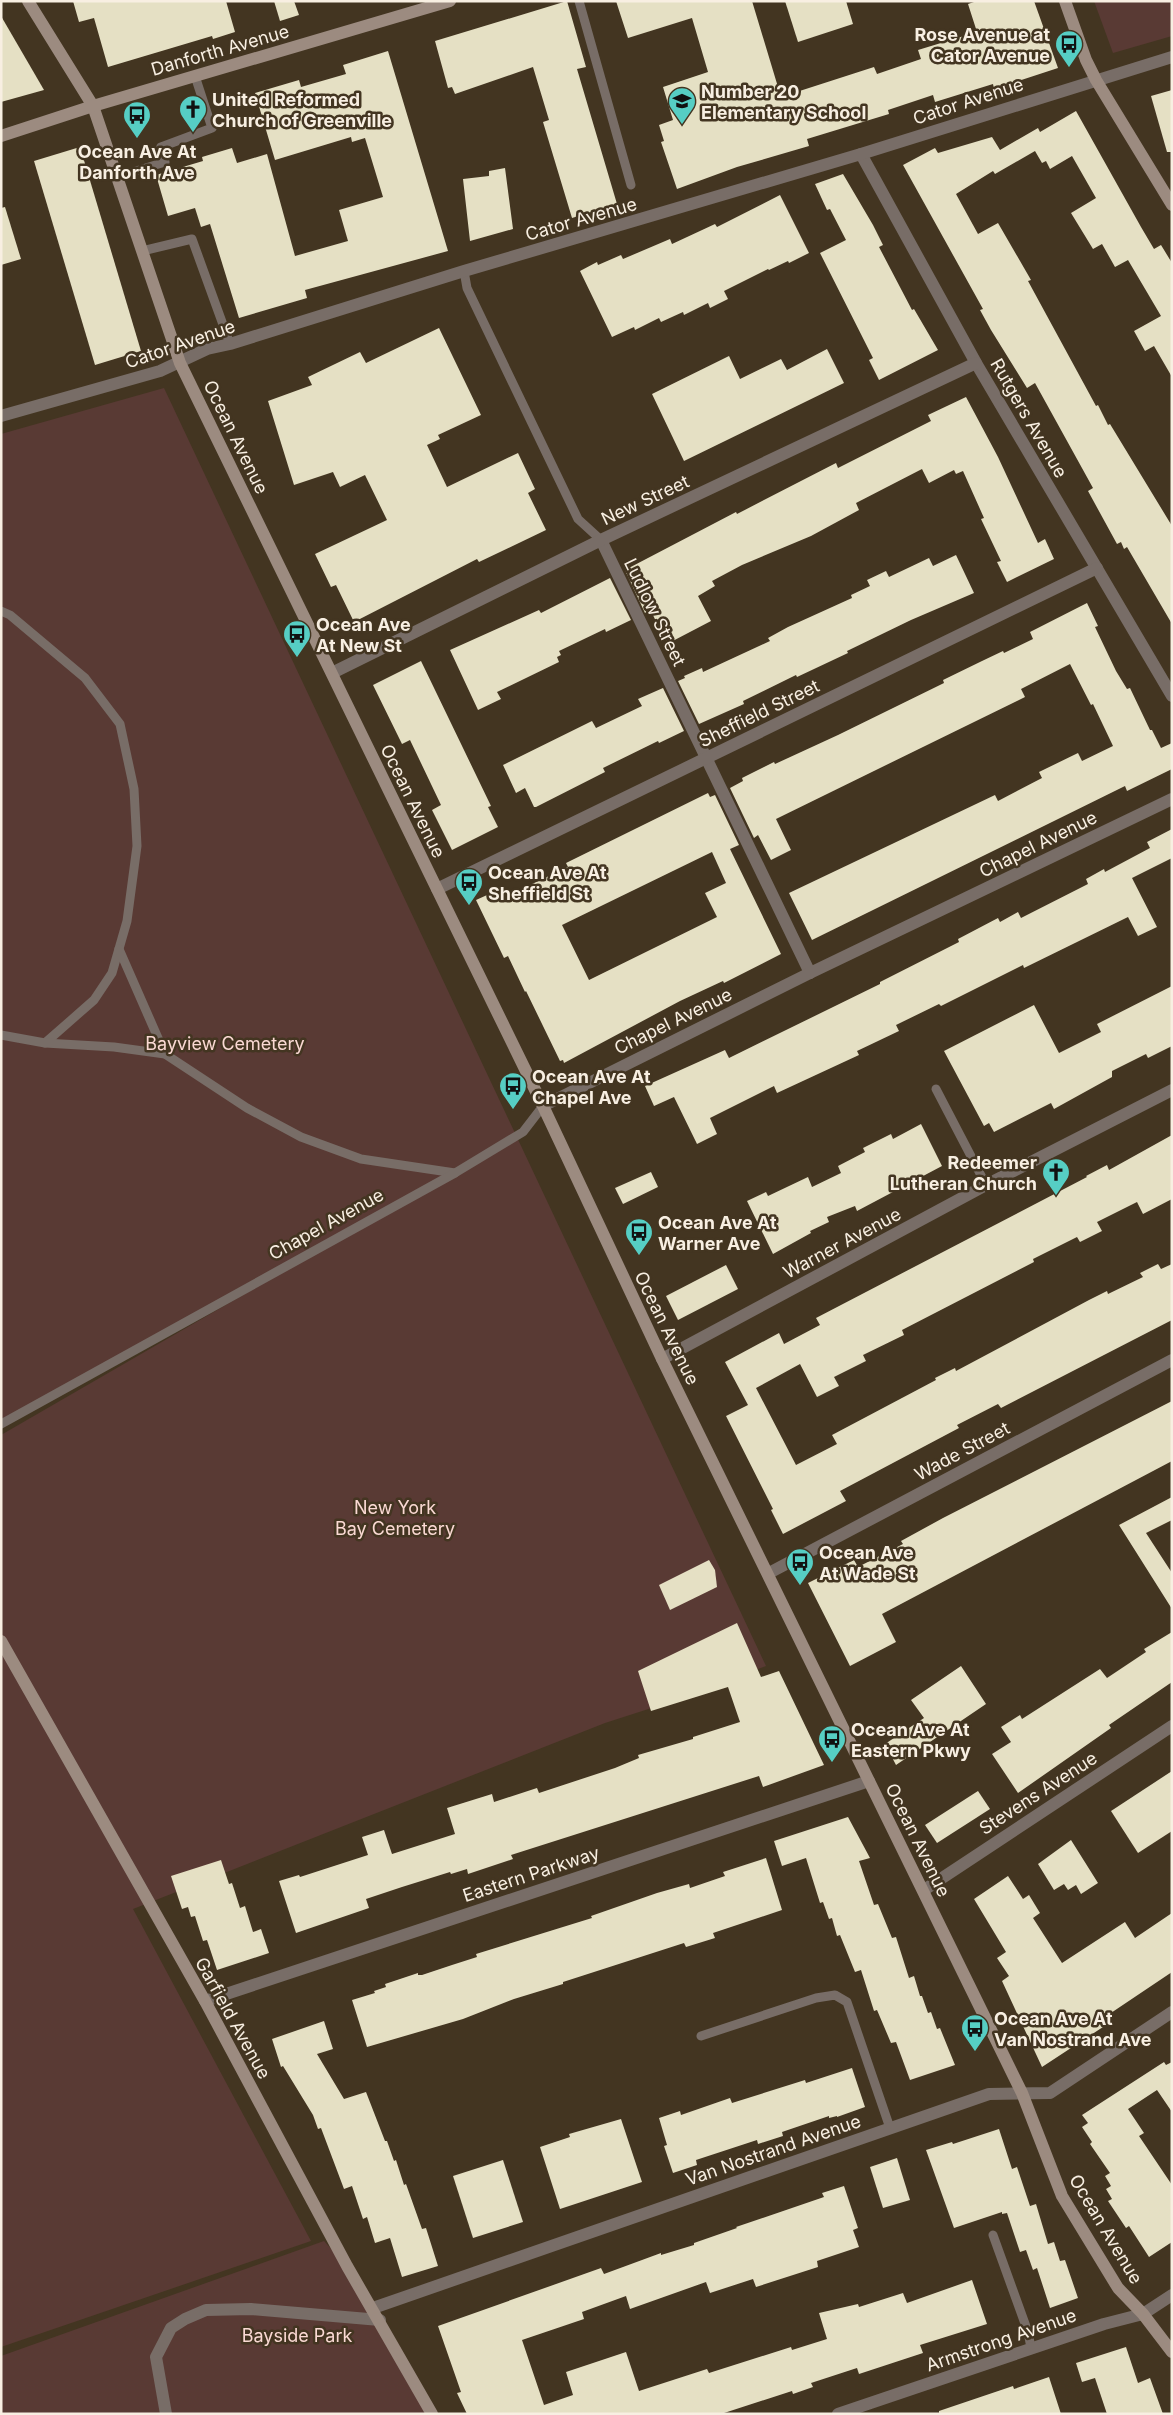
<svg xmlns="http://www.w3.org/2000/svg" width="1173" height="2415" viewBox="0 0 1173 2415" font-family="Inter,sans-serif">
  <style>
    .green { fill: #593a34 }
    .building { fill: #e5e0c4; fill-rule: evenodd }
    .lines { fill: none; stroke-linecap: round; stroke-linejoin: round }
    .lane { stroke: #786d67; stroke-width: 9 }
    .street { stroke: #786d67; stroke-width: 12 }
    .secondary { stroke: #9c8b80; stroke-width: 12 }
    .labels { text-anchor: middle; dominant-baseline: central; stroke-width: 5; stroke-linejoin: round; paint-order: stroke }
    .poi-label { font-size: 18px; font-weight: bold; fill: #f8efe2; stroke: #433521; text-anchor: start }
    .street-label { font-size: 18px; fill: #f8efe2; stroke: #433521 }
    .park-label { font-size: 18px; fill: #fad9d3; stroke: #433521 }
  </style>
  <rect width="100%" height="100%" fill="#433521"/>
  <g class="green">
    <polygon points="1094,1 1172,1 1172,36 1113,53"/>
    <polygon points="164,388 766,1666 667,1703 605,1723 133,1909 311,2241 1,2347 1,1435 430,1187 1,1420 1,434"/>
    <polygon points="324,2241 347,2266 432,2414 1,2414 1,2356"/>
  </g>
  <g class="building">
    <polygon points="73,1 226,1 235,32 213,39 212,36 108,67 94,18 79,22"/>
    <polygon points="274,1 294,1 299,15 280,21"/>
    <polygon points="567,1 586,67 577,69 617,204 572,218 543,122 549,120 533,67 455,94 452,87 448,88 435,41"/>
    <polygon points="616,1 752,1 781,97 874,67 877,74 921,59 918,50 977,32 968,4 977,1 1034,1 1058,68 994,89 993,84 935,102 933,95 888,110 889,114 807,139 809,146 737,167 677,189 661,142 664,141 659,125 673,120 663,87 708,72 692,18 628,38"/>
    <polygon points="785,1 846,1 853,24 798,42"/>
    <polygon points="1,16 44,90 1,102"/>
    <polygon points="388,51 448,251 305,290 307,298 239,318 210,224 201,227 195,208 168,216 156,175 203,161 202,157 232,148 237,163 267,154 295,256 348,241 339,210 383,197 365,138 352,142 351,137 275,160 255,93 299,80 301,87 346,74 343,65"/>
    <polygon points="1172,90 1172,152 1167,152 1151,96"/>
    <polygon points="1076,111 1141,227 1154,249 1161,245 1172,263 1172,377 1154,346 1145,351 1134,331 1161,316 1128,260 1115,267 1102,244 1093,249 1071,213 1096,198 1072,156 1050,169 1046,161 1042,163 1035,151 995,174 993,171 956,194 978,234 998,223 1031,280 1028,281 1096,406 1098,405 1108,425 1110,424 1172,526 1172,624 1127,547 1124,549 1121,542 1117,544 1088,491 1093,488 1035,383 1027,388 991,330 980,310 983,309 903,165 935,148 938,153 992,137 1000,150 1038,128 1040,132"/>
    <polygon points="80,147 141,351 95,365 34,161"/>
    <polygon points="505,168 513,229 470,241 463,179 489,176 489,171"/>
    <polygon points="843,174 873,225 883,245 879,247 912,310 914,309 938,350 879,380 869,360 873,358 820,253 846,240 830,209 827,210 815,184"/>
    <polygon points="780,195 809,253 789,263 788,261 769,270 768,269 724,291 728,299 710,308 708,303 684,315 683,312 661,322 659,318 635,330 634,327 612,337 580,271 597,262 598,265 621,255 623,259 670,239 672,244 715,224 717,227"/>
    <polygon points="5,207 21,259 1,265 1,208"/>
    <polygon points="439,328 481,415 438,435 440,439 427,445 447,487 518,453 535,489 528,493 546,530 479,562 477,559 354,622 336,585 331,587 315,554 387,520 365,475 340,487 333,472 294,485 268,401 312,385 308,377 360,352 366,363"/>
    <polygon points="827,349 844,383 684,461 652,394 729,356 740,379 781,359 787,370"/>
    <polygon points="966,397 998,457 1038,543 1045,539 1054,559 1007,582 997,562 1001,561 981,519 984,518 963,471 956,474 954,470 929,483 922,469 856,503 859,510 811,536 742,565 712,581 715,586 698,596 711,621 667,644 651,611 645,613 625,570 736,512 737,514 836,463 838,468 931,421 928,415"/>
    <polygon points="956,555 974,593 911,620 847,651 848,653 797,677 796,675 743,701 744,704 699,724 678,681 685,678 684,676 702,668 703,672 770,641 768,638 788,627 852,598 851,595 870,586 867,580 886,571 889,577 929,558 933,566"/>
    <polygon points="610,578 631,620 606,632 605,629 559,651 561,655 557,657 559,662 497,692 501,699 478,710 450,650 539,610 541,613"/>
    <polygon points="1087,603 1098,626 1095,627 1116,671 1127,689 1130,688 1150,730 1152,730 1161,748 1172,743 1172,769 1127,791 1125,786 812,940 789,893 995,795 998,801 1042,778 1039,772 1078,753 1082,761 1113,746 1093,704 1091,705 1070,664 1021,689 1025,697 776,819 791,850 771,860 758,835 754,838 730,788 743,781 742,778 774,762 775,764 838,735 944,683 943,680 982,661 1003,651 1004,653 1033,639 1030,632"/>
    <polygon points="421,661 491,806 488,807 498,827 452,850 432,810 441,805 410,740 402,744 373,685"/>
    <polygon points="663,688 684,731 659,743 658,741 603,768 605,772 536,807 534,807 525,788 516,793 503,765 592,721 596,728 642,706 638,699"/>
    <path d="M708,793L710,797L715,795L739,845L730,849L781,954L724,983L723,981L680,1001L564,1063L563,1060L560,1061L526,991L525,992L508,956L504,958L476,900L496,891L499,899L530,885L568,867L566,863ZM712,852L726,883L705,893L717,917L589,980L562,925Z"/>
    <polygon points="1172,829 1172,858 1132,878 1157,927 1138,936 1128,917 1024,968 1023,965 941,1006 939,1004 896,1025 899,1031 857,1051 859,1055 777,1093 774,1086 710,1118 717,1134 697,1144 674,1097 654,1106 645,1086 725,1050 729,1058 880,984 880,982 959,942 958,939 998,918 1000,922 1018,912 1021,918 1088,884 1086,879 1104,869 1105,872 1150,848 1147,842"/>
    <polygon points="1172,986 1172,1046 1148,1058 1146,1054 1112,1071 1112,1077 1054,1109 1051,1103 994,1132 989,1123 984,1126 944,1051 1034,1005 1059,1053 1101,1032 1097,1024"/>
    <polygon points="921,1124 942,1166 857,1211 855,1206 827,1217 829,1222 810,1231 811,1233 773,1254 747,1201 766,1192 768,1196 808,1177 812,1187 841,1173 838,1166 865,1152 863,1148 891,1134 893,1139"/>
    <polygon points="1172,1135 1172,1199 1143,1214 1137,1202 1097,1222 1102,1231 1080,1242 1077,1237 1033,1259 1034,1262 902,1330 904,1335 863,1355 866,1361 834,1377 839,1386 817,1397 800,1364 756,1388 796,1465 837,1444 832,1435 936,1380 935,1378 955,1368 956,1371 1089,1300 1107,1291 1108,1294 1143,1277 1140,1273 1158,1264 1161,1269 1172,1264 1172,1320 1001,1408 998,1404 957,1425 959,1428 840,1491 846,1501 783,1534 771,1510 773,1509 726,1416 748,1405 725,1362 779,1333 784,1344 820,1325 816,1318 1087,1177 1086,1176 1107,1165 1109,1170"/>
    <polygon points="651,1172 658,1187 623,1204 615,1188"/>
    <polygon points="726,1265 738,1289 678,1320 666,1296"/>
    <polygon points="1172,1401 1172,1461 882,1614 896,1642 850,1666 808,1583 854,1560 858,1567 903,1544 901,1541 943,1518"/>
    <polygon points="1172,1497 1172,1520 1146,1533 1172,1573 1172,1609 1119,1525"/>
    <polygon points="709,1560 715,1570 717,1587 670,1610 659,1585"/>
    <polygon points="737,1623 761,1677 779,1671 824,1765 763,1787 759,1776 511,1855 513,1859 468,1874 467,1869 451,1874 450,1872 402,1887 366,1899 369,1908 296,1933 279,1881 299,1875 300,1877 368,1855 362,1837 384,1830 392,1854 455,1834 447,1808 492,1794 494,1802 537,1788 539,1793 615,1768 639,1758 638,1755 693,1739 693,1737 740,1722 728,1687 651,1711 638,1671"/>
    <polygon points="1172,1632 1172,1682 1109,1725 1111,1728 1018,1793 992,1754 1011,1742 1001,1727 1020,1715 1022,1719 1100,1669 1107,1678 1146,1652 1144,1649"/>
    <polygon points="961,1666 986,1704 896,1765 885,1744 924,1718 911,1700"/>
    <polygon points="1172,1771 1172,1831 1138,1853 1111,1811"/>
    <polygon points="978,1791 990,1809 937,1843 925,1825"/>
    <polygon points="848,1817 870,1858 859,1861 874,1905 878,1904 892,1938 896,1937 909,1978 914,1976 920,1996 922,1996 928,2013 931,2012 937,2029 940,2028 955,2065 910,2080 896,2042 891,2043 877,2010 874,2011 861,1970 855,1972 840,1935 837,1936 832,1918 829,1919 823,1902 820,1903 806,1858 782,1866 774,1841"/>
    <polygon points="1071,1840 1098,1883 1081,1894 1076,1885 1068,1890 1064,1884 1054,1890 1038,1864"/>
    <polygon points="766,1858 782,1910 713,1933 715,1938 686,1947 684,1943 563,1982 563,1984 514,1999 463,2019 367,2047 352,2000 375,1993 374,1991 386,1987 385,1984 418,1973 418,1975 422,1975 452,1965 477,1957 476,1954 592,1918 591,1916 657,1893 689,1884 690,1888 725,1876 723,1872"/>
    <polygon points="221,1860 229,1884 232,1883 240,1908 245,1906 253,1932 261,1929 269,1953 217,1970 207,1940 203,1941 195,1916 191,1917 188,1907 182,1909 171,1876"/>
    <polygon points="1008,1876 1023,1899 1029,1895 1040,1913 1033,1918 1062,1963 1125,1922 1135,1938 1172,1913 1172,1972 1099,2021 1103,2027 1042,2067 1002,1981 1009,1976 997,1958 1006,1952 974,1899"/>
    <polygon points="324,2021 333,2049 317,2054 344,2099 366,2092 385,2141 387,2141 394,2161 396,2160 404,2185 406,2184 422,2229 426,2228 438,2266 402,2277 390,2238 375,2243 367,2217 363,2219 352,2186 344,2189 321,2128 318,2129 313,2115 283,2066 281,2067 272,2039"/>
    <polygon points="1164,2062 1166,2065 1172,2062 1172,2112 1157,2090 1128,2109 1144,2133 1139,2136 1172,2185 1172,2242 1149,2257 1129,2226 1126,2228 1108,2201 1112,2199 1106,2189 1111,2186 1105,2176 1110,2173 1090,2144 1092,2142 1082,2127 1088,2123 1082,2115"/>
    <polygon points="852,2068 865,2107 837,2117 837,2116 829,2118 829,2116 782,2132 783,2136 758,2144 757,2140 696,2160 697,2165 673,2173 664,2146 667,2145 659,2118 680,2111 681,2115 730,2098 732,2103 805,2080 806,2083"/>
    <polygon points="621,2119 642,2182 560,2209 540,2147 570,2137 569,2134"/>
    <polygon points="999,2129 1012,2169 1017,2167 1030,2206 1036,2204 1048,2244 1054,2242 1060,2261 1065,2260 1078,2298 1050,2308 1037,2268 1033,2270 1026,2250 1020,2252 1007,2213 1002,2214 1002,2212 954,2228 926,2150 952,2142 953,2144"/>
    <polygon points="897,2158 910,2200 883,2208 870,2167"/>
    <polygon points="503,2160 523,2222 473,2238 453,2176"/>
    <polygon points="844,2186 858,2228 853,2230 859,2247 817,2261 818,2267 756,2287 753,2279 710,2293 706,2282 630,2309 626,2296 582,2312 584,2319 522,2340 544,2405 573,2395 566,2372 626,2352 639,2391 707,2369 709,2373 791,2347 792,2350 827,2339 819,2313 858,2304 859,2307 903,2293 907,2303 972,2280 987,2324 920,2345 923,2353 859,2374 857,2368 811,2383 813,2387 793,2394 792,2391 721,2414 467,2414 457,2393 461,2392 438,2326 601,2268 604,2274 661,2253 661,2255 694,2245 694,2243 737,2228 736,2227 824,2197 822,2193"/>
    <polygon points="1126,2347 1138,2383 1150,2378 1163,2414 1107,2414 1095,2378 1082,2382 1076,2363"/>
    <polygon points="1049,2377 1061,2414 939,2414 939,2411 1013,2386 1014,2389"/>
  </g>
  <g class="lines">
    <g class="lane">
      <polyline points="579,1 631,185"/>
      <polyline points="117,177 165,162 161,147 212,128 195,76"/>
      <polyline points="142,251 192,239 230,344"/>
      <polyline points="464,271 467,288 578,519 601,540"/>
      <polyline points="1,611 10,615 85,678 120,724 134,789 137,846 127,921 112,973 94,1000 45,1043"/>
      <polyline points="119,949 165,1054"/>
      <polyline points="1,1035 45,1043 114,1047 165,1054 247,1108 301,1137 361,1159 455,1173"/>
      <polyline points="936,1089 986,1185"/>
      <polyline points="1,1424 455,1173 523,1132 543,1106"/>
      <polyline points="701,2036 816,1998 835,1995 847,2002 890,2128"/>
      <polyline points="993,2235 1028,2332 1031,2348"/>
    </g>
    <g class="street">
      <polyline points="861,154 976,363 1172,696"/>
      <polyline points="1,416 160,371 207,349 230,344 464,271 861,154 1172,57"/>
      <polyline points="601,540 810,973"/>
      <polyline points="332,673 601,540 976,363"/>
      <polyline points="437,889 1097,568"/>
      <polyline points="543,1106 810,973 1172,799"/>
      <polyline points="662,1359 986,1185 1172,1090"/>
      <polyline points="769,1573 1172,1360"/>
      <polyline points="924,1890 1172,1726"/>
      <polyline points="205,2001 869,1781"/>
      <polyline points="373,2308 989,2094 1050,2093 1172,2012"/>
      <polyline points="166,2414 156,2357 171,2328 185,2319 206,2310 251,2309 380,2320"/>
      <polyline points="838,2414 1104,2324 1143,2314 1172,2295"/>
    </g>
    <g class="secondary">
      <polyline points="28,1 93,106 180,363 543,1106 662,1359 1022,2093 1062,2196 1118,2288 1143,2314 1172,2352"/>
      <polyline points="1065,1 1086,60 1096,80 1172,205"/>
      <polyline points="1,136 93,106 450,1"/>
      <polyline points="1,1641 205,2001 347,2266 432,2414"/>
    </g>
  </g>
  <defs>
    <g id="bus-pin" transform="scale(1.4375)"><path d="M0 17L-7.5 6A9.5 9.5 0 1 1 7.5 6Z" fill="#56cec4" stroke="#433521"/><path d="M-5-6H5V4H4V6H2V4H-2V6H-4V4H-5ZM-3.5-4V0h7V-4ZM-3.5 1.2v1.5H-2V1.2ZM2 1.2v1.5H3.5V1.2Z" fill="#111"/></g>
    <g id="school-pin" transform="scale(1.4375)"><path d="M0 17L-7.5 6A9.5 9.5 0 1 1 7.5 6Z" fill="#56cec4" stroke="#433521"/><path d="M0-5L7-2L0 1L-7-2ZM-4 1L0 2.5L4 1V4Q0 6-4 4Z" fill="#111"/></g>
    <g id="church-pin" transform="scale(1.4375)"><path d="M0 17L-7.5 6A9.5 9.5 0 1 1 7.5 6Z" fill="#56cec4" stroke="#433521"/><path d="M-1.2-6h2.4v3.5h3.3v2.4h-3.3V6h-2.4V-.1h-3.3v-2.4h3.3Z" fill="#111"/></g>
  </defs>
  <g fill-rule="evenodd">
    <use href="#bus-pin" x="1069" y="44"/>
    <use href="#school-pin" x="682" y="101"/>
    <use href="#church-pin" x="193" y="109"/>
    <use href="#bus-pin" x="137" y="115"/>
    <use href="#bus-pin" x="297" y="634"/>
    <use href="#bus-pin" x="469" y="882"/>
    <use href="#bus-pin" x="513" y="1086"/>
    <use href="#church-pin" x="1056" y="1172"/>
    <use href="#bus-pin" x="639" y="1232"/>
    <use href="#bus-pin" x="800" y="1562"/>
    <use href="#bus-pin" x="832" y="1739"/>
    <use href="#bus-pin" x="975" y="2028"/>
  </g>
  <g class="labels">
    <g class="poi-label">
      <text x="1050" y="34" text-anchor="end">Rose Avenue at<tspan x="1050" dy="21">Cator Avenue</tspan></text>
      <text x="701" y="91">Number 20<tspan x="701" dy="21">Elementary School</tspan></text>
      <text x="212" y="99">United Reformed<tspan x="212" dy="21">Church of Greenville</tspan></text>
      <text x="137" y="151" text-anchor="middle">Ocean Ave At<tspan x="137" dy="21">Danforth Ave</tspan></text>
      <text x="316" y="624">Ocean Ave<tspan x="316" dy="21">At New St</tspan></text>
      <text x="488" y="872">Ocean Ave At<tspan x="488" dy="21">Sheffield St</tspan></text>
      <text x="532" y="1076">Ocean Ave At<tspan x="532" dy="21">Chapel Ave</tspan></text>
      <text x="1037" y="1162" text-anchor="end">Redeemer<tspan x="1037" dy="21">Lutheran Church</tspan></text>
      <text x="658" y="1222">Ocean Ave At<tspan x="658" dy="21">Warner Ave</tspan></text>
      <text x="819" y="1552">Ocean Ave<tspan x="819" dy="21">At Wade St</tspan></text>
      <text x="851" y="1729">Ocean Ave At<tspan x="851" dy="21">Eastern Pkwy</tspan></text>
      <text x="994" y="2018">Ocean Ave At<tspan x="994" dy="21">Van Nostrand Ave</tspan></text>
    </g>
    <g class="street-label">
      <text transform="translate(220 50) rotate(-16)">Danforth Avenue</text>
      <text transform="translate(968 101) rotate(-18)">Cator Avenue</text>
      <text transform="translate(581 219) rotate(-16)">Cator Avenue</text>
      <text transform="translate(180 344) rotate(-19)">Cator Avenue</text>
      <text transform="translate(1029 418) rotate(60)">Rutgers Avenue</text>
      <text transform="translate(236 437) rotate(64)">Ocean Avenue</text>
      <text transform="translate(645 500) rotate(-25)">New Street</text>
      <text transform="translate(655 612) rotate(64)">Ludlow Street</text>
      <text transform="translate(759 713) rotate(-26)">Sheffield Street</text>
      <text transform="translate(413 801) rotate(64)">Ocean Avenue</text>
      <text transform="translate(1038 844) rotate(-26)">Chapel Avenue</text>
      <text transform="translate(673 1021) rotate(-26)">Chapel Avenue</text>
      <text transform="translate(326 1224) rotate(-29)">Chapel Avenue</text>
      <text transform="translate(842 1243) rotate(-28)">Warner Avenue</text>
      <text transform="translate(667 1328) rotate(64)">Ocean Avenue</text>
      <text transform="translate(962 1451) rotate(-28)">Wade Street</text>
      <text transform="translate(1038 1793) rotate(-33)">Stevens Avenue</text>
      <text transform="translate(918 1840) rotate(64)">Ocean Avenue</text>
      <text transform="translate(531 1874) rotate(-18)">Eastern Parkway</text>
      <text transform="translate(233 2018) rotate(61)">Garfield Avenue</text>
      <text transform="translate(773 2150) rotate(-19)">Van Nostrand Avenue</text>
      <text transform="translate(1106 2229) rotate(59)">Ocean Avenue</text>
      <text transform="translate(1001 2340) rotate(-19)">Armstrong Avenue</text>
    </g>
    <g class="park-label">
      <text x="225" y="1043">Bayview Cemetery</text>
      <text x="395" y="1507">New York<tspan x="395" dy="21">Bay Cemetery</tspan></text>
      <text x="297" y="2335">Bayside Park</text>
    </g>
  </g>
  <rect width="1173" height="2415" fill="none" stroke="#f8efe2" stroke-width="5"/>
</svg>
